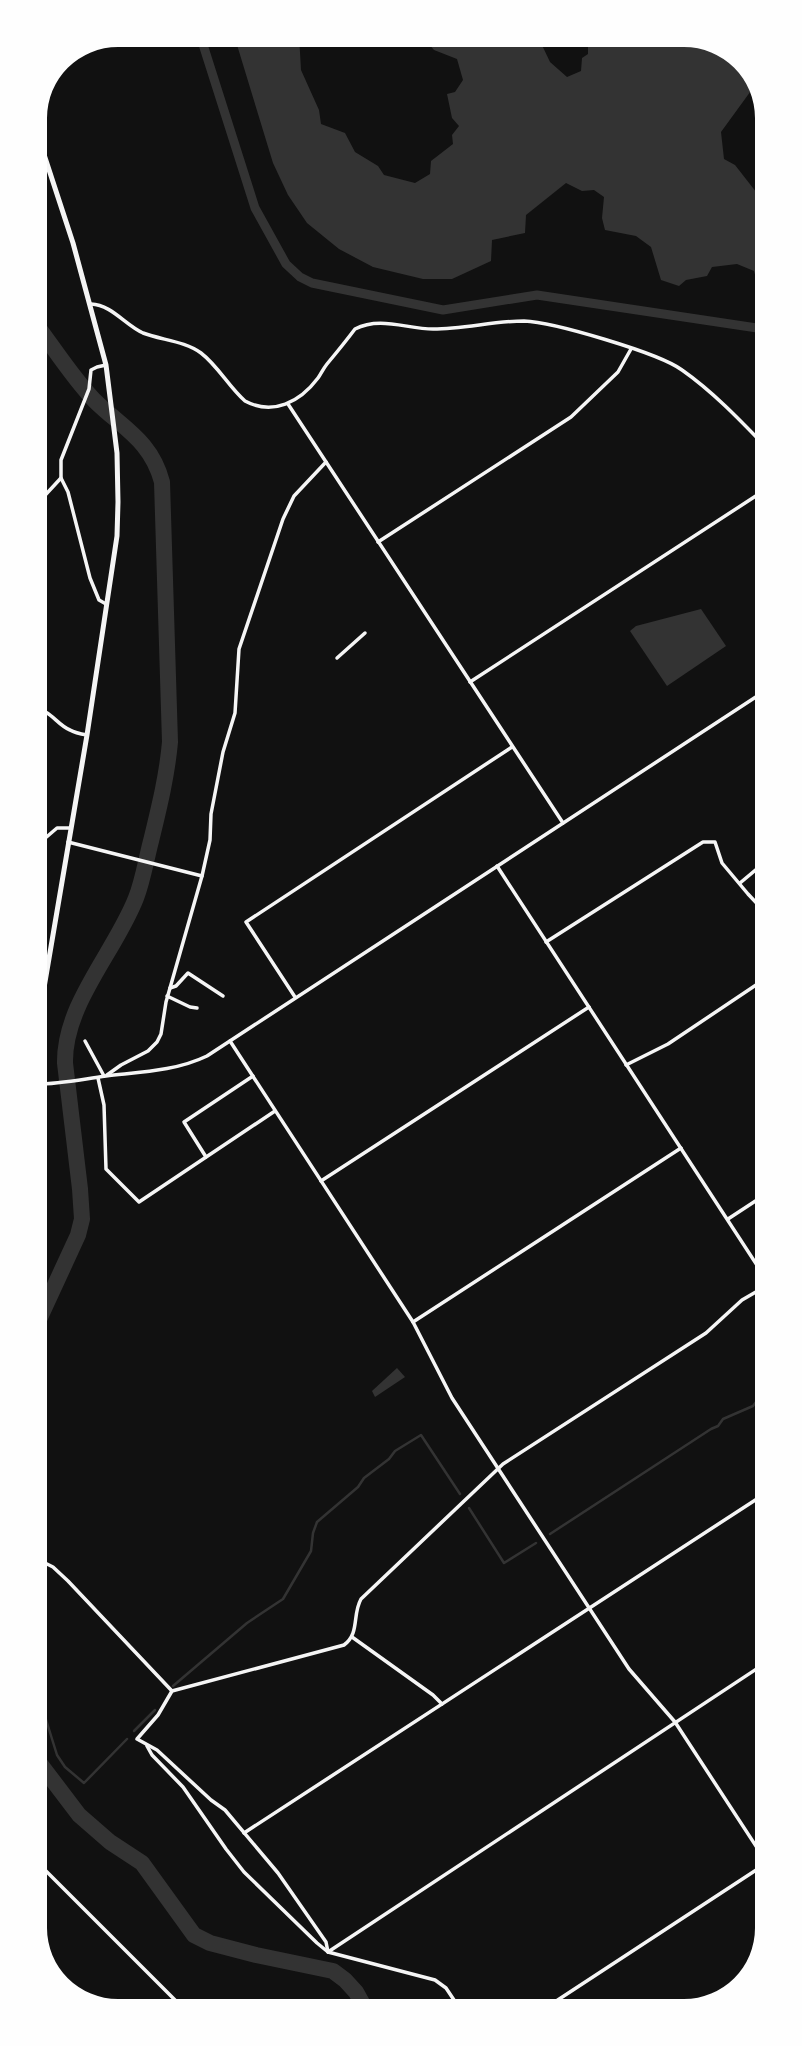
<svg xmlns="http://www.w3.org/2000/svg" width="802" height="2046" viewBox="0 0 802 2046" font-family="'Fira Sans',sans-serif">
  <style>
    .water { fill: #333 }
    .lines { fill: none; stroke-linecap: round; stroke-linejoin: round }
    .stream { stroke: #333; stroke-width: 2.5 }
    .canal { stroke: #333; stroke-width: 9 }
    .river { stroke: #333; stroke-width: 16 }
    .minor { stroke: #f5f5f5; stroke-width: 3.5 }
    .primary { stroke: #f5f5f5; stroke-width: 5 }
  </style>
  <rect width="100%" height="100%" fill="#111"/>
  <g class="water">
    <polygon points="234,35 299,35 301,70 319,110 321,124 345,133 355,152 378,166 384,175 415,183 430,174 431,161 453,144 452,135 459,126 452,118 447,94 455,92 463,80 457,59 434,50 421,35 531,35 541,43 550,62 567,77 581,71 582,58 588,54 588,47 595,35 690,35 735,52 758,87 753,88 721,132 724,159 735,165 760,197 764,198 764,298 761,297 754,271 737,264 712,267 707,276 686,280 679,286 661,280 651,247 636,236 605,230 602,218 604,197 594,190 582,191 566,183 526,215 525,233 492,240 491,261 452,279 423,279 373,267 339,249 307,223 288,195 273,163"/>
    <polygon points="701,609 726,646 667,686 630,631 636,626"/>
    <polygon points="397,1368 405,1377 375,1397 372,1391"/>
  </g>
  <g class="lines">
    <g class="stream">
      <polyline points="37,1282 40,1282"/>
      <polyline points="469,1508 504,1563 536,1543"/>
      <polyline points="550,1534 711,1429 718,1426 723,1419 753,1406 759,1398 766,1396"/>
      <polyline points="173,1686 247,1623 283,1599 311,1551 313,1533 317,1522 358,1487 364,1478 389,1459 395,1451 421,1435 460,1494"/>
      <polyline points="38,1694 57,1755 65,1767 84,1783 127,1739"/>
      <polyline points="134,1731 155,1710"/>
    </g>
    <polyline class="canal" points="200,35 255,208 286,264 300,277 312,283 443,310 537,295 764,329"/>
    <g class="river">
      <path d="M35,323C54,348 72,377 94,400C122,428 151,440 162,482L170,742C167,776 159,808 151,841C146,860 143,880 136,898C115,952 64,1004 65,1063L80,1189L82,1219L78,1235L37,1324"/>
      <polyline points="38,1761 79,1815 110,1842 142,1863 194,1935 210,1943 256,1955 333,1971 345,1980 356,1992 366,2010"/>
    </g>
    <g class="minor">
      <path d="M91,304C112,305 125,325 143,333C161,340 185,341 201,353C218,366 229,387 245,401C273,416 300,402 318,378C321,374 323,369 327,364C337,352 346,341 355,329C380,316 407,329 433,329C464,329 494,321 524,321C553,322 659,353 682,370C712,391 739,419 765,446"/>
      <polyline points="106,365 97,367 91,370 89,389 61,460 61,478 68,492 90,578 99,600 106,604"/>
      <polyline points="288,404 563,823"/>
      <polyline points="36,505 61,478"/>
      <polyline points="378,542 571,417 618,372 631,349"/>
      <polyline points="337,658 365,633"/>
      <polyline points="470,682 765,490"/>
      <path d="M36,710C50,709 57,725 70,730C75,733 81,734 87,735"/>
      <polyline points="68,842 202,876"/>
      <polyline points="36,846 57,828 71,828"/>
      <polyline points="497,866 766,1279"/>
      <polyline points="740,883 765,862"/>
      <polyline points="546,942 703,842 715,842 722,863 748,894 765,912"/>
      <polyline points="170,988 176,986 188,973 223,996"/>
      <polyline points="167,996 190,1007 197,1008"/>
      <polyline points="295,997 246,922 512,747"/>
      <polyline points="85,1041 104,1076"/>
      <polyline points="230,1041 413,1322 452,1398 629,1669 675,1722 767,1863"/>
      <polyline points="626,1065 668,1044 765,979"/>
      <polyline points="107,1075 121,1065 148,1051 157,1042 161,1034 166,1002 202,876 210,840 211,814 223,752 235,713 239,649 283,519 294,496 326,462"/>
      <polyline points="98,1078 104,1105 106,1169 139,1202 275,1111"/>
      <path d="M37,1084C60,1084 83,1079 106,1076C140,1072 176,1071 207,1056L765,691"/>
      <polyline points="206,1157 184,1122 253,1076"/>
      <polyline points="321,1181 589,1007"/>
      <polyline points="728,1219 766,1194"/>
      <polyline points="413,1322 681,1148"/>
      <polyline points="37,1559 53,1567 68,1581 172,1691"/>
      <polyline points="352,1637 433,1695 442,1704"/>
      <polyline points="147,1746 152,1755 183,1787 226,1849 244,1872 317,1943 328,1952 435,1980 446,1988 460,2009"/>
      <polyline points="244,1833 766,1493"/>
      <polyline points="38,1863 185,2010"/>
      <path d="M328,1952L326,1942L278,1873L225,1810L211,1800L157,1750L137,1739L158,1715L172,1691L344,1645C360,1633 352,1615 361,1599L503,1464L706,1333L742,1300L766,1286"/>
      <polyline points="328,1952 767,1662"/>
      <polyline points="544,2009 767,1863"/>
    </g>
    <polyline class="primary" points="35,127 73,243 106,365 117,453 118,502 117,536 87,735 37,1029"/>
  </g>
  <path d="M0 0H802V2046H0ZM118 47H684A71 71 0 0 1 755 118V1928A71 71 0 0 1 684 1999H118A71 71 0 0 1 47 1928V118A71 71 0 0 1 118 47Z" fill="#fefefe" fill-rule="evenodd"/>
</svg>
